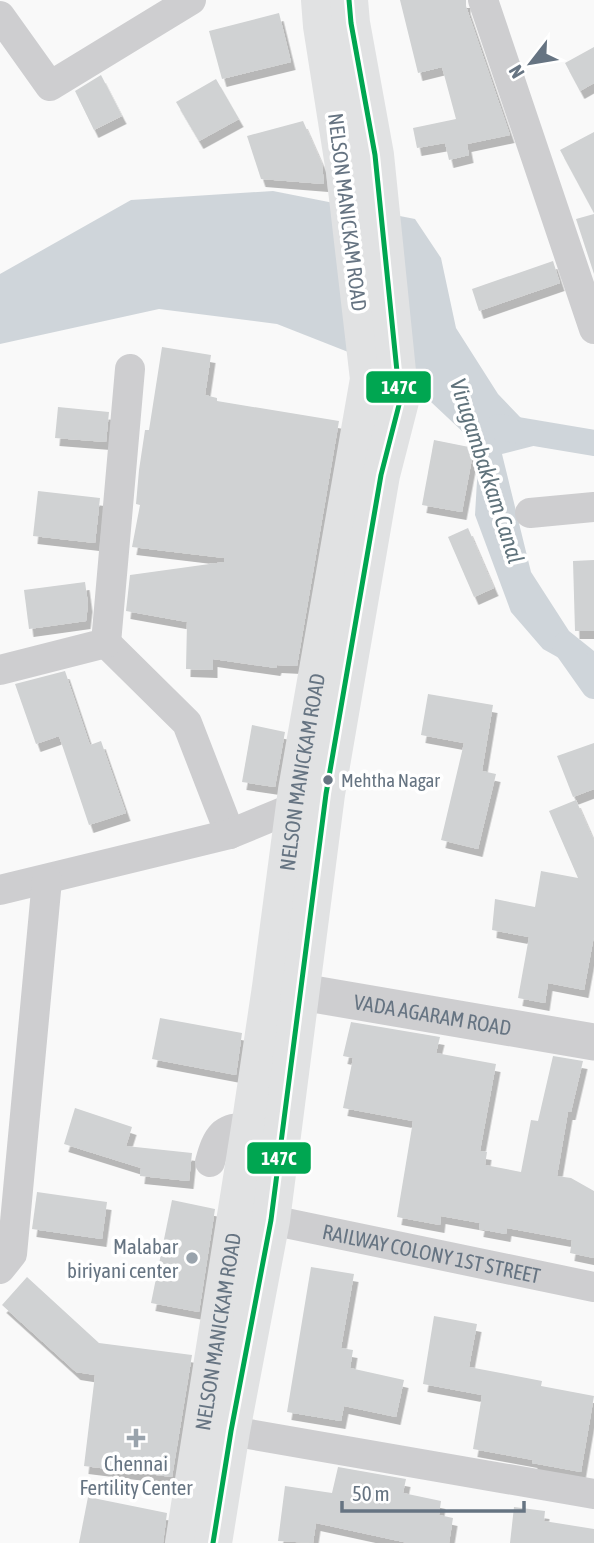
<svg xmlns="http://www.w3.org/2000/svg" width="594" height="1543" viewBox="0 0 594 1543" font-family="'Asap Condensed',sans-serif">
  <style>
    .water { fill: #cfd5da }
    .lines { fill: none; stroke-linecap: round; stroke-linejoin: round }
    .canal { stroke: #cfd5da; stroke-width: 26 }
    .building { fill: #d0d2d3; filter: url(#shadow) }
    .minor { stroke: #ceced0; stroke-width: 30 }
    .tertiary { stroke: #ceced0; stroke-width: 37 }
    .secondary { stroke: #e1e2e3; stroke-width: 38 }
    .bus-1-casing { stroke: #fff; stroke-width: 10 }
    .bus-1 { stroke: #00a651; stroke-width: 5 }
    .bus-dot { fill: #667482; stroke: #fff; stroke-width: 2.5 }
    .poi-dot { fill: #99a3ac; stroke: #fff; stroke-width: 2.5 }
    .labels { text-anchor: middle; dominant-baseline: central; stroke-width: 7; stroke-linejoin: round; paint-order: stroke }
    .bus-label { font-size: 19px; fill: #667482; stroke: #fff; text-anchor: start }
    .street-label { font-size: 21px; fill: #667482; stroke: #fff }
    .poi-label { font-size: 21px; fill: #667482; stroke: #fff; text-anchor: end }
    .water-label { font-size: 23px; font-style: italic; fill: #60737c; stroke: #fff }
    .line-badge { stroke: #fff; stroke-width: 2.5 }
    .badge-label { font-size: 19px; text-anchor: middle; font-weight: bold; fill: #fff }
  </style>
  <defs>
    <filter id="shadow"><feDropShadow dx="4.5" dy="8" stdDeviation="0" flood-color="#0004"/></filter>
  </defs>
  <rect width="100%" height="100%" fill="#f9f9f9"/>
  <polygon class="water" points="273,191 415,219 441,258 456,328 498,394 545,443 502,454 531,572 569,631 594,651 594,675 584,672 543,649 511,612 475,515 479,447 399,372 277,324 159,309 0,344 0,274 131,200"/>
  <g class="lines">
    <g class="canal">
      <polyline points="499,427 594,443"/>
      <polyline points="565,645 594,686"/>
    </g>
  </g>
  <g class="building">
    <polygon points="400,0 466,0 466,6 510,135 467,144 469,155 449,160 445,143 417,148 413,128 456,119 442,67 418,73"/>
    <polygon points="279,13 291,62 222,79 209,31"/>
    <polygon points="594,47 594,83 580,91 565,63"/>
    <polygon points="101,75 122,116 94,130 75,91"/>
    <polygon points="216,79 239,119 199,141 176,102"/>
    <polygon points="303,121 322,164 324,184 261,179 247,136"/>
    <polygon points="594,132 594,213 560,150"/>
    <polygon points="594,214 594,274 576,219"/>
    <polygon points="553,261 560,283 479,311 472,289"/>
    <polygon points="162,347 211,355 205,395 217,398 217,401 339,421 297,666 277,665 276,668 213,659 213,670 186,669 187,622 126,611 130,575 224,562 224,558 132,547 140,505 136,504 139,470 145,430 149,430"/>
    <polygon points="58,407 109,412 106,442 55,438"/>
    <polygon points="434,440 474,448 462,512 422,505"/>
    <polygon points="38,491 100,498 95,543 33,536"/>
    <polygon points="468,528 494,588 474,597 448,537"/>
    <polygon points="594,560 594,631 575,631 573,561"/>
    <polygon points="85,582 88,604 86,621 29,629 24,590"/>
    <polygon points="65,671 90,745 101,741 126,813 89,825 59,736 36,744 15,684"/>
    <polygon points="428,694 493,705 482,771 496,774 478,849 441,840 464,743 421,735"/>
    <polygon points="252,725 285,732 275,787 242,782"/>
    <polygon points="594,743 594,789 573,797 557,756"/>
    <polygon points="576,800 594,841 594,936 584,990 548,983 545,1003 518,998 529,937 492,930 495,899 535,907 541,871 578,878 549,811"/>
    <polygon points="160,1018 242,1033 236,1075 152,1059"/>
    <polygon points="351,1022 440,1037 436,1053 496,1064 480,1151 487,1152 485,1165 521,1172 531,1120 538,1121 553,1056 583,1061 571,1112 568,1112 557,1176 571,1178 594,1191 594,1258 570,1253 572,1240 507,1228 506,1234 479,1229 480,1223 441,1216 440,1225 397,1217 413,1121 343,1108 353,1058 343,1056"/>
    <polygon points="75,1108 132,1127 126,1146 192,1153 189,1181 140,1176 141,1168 64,1144"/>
    <polygon points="37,1192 107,1202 102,1239 32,1229"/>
    <polygon points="172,1200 215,1209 199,1312 151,1303"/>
    <polygon points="311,1267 354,1274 341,1348 353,1350 350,1368 404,1380 396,1417 344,1406 341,1421 287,1412"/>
    <polygon points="27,1277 99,1343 192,1355 172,1477 84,1466 95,1375 76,1372 2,1305"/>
    <polygon points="434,1316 477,1324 469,1367 542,1381 541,1386 594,1396 581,1472 532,1463 533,1460 473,1449 482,1395 423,1384"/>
    <polygon points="338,1467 406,1479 403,1493 441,1501 439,1515 453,1518 449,1543 408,1543 316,1523 313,1543 278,1541 285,1486 332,1493"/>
    <polygon points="88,1497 167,1513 163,1543 79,1543"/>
    <polygon points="514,1507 545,1511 544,1521 594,1529 594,1543 510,1543"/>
  </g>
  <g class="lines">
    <g class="minor">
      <polyline points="483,0 594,329"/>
      <polyline points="0,16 50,86 191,0"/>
      <polyline points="530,513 594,507"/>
      <polyline points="106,643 187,723 230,834"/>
      <polyline points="0,670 106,643 130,369"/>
      <polyline points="0,890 230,834 312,800"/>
      <path d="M210,1162C217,1137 222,1126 250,1128"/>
      <path id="s1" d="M271,1220L594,1287"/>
      <polyline points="0,1269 12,1254 47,880"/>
      <polyline points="231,1431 594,1494"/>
    </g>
    <path class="tertiary" id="s2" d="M272,987L594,1042"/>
    <g class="secondary">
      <path id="s3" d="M184,1543L250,1128L271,987L297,790L369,379L345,172L322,26L320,0"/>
      <polyline points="213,1543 231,1431 271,1220 326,794 381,475 400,401 375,155 351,23 349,0"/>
    </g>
    <g class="bus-1-casing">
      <polyline id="bus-1" points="213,1543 231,1431 271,1220 326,794 381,475 400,401 375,155 351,23 349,0"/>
    </g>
    <use href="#bus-1" class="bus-1"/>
  </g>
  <circle class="bus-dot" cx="328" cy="780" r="6"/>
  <g class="poi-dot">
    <circle cx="192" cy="1258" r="7"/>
    <path d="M132.5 1427.5h7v7h7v7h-7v7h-7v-7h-7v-7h7z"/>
  </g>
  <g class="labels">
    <g class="bus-label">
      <text x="341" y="780">Mehtha Nagar</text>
    </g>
    <g class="street-label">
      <text transform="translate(348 212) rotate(83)">NELSON MANICKAM ROAD</text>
      <text stroke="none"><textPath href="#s3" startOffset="780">NELSON MANICKAM ROAD</textPath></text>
      <text stroke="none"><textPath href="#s2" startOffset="163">VADA AGARAM ROAD</textPath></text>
      <text stroke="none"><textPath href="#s1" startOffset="164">RAILWAY COLONY 1ST STREET</textPath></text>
      <text stroke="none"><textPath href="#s3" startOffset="214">NELSON MANICKAM ROAD</textPath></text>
    </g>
    <g class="poi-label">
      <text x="178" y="1246">Malabar<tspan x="178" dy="24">biriyani center</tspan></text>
      <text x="136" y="1463" text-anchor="middle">Chennai<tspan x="136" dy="24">Fertility Center</tspan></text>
    </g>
    <g class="water-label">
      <text transform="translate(487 471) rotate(72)">Virugambakkam Canal</text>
    </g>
  </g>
  <g class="line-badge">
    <rect x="365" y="370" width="67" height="34" rx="7" fill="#00a651"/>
    <rect x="246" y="1141" width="66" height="34" rx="7" fill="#00a651"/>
  </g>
  <g class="badge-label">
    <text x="399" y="394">147C</text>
    <text x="279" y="1165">147C</text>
  </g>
  <g transform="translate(531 63) rotate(239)" stroke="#ffffff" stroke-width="5" paint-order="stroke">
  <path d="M0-5L12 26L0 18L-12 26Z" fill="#667482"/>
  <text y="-10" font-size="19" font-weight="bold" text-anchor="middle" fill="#667482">N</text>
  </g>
  <path d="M342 1501v10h182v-10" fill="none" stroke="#667482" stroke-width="3.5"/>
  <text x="352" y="1501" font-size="21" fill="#667482" stroke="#ffffff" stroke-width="5" paint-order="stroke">50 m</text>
</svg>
